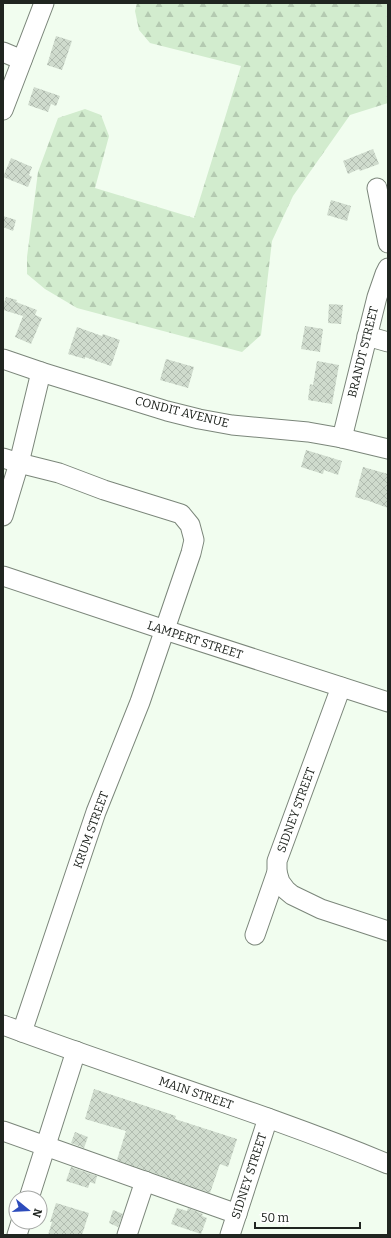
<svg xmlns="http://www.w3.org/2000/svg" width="391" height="1238" viewBox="0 0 391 1238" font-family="Bitter,serif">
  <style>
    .forest { fill: url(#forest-firs) }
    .building { fill: url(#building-cross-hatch) }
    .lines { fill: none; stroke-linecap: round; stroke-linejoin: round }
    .minor-casing { stroke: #7b867a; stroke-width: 21 }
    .minor { stroke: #fff; stroke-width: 19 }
    .labels { text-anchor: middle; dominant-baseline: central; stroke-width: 3; stroke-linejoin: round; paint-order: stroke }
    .street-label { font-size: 12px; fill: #202520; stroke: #fff }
  </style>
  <defs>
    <pattern id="forest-firs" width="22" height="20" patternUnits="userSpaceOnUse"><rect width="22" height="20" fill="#d2ecce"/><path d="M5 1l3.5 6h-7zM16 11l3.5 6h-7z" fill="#b4cab1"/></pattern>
    <pattern id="building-cross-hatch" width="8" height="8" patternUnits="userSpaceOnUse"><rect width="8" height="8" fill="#cfdbcd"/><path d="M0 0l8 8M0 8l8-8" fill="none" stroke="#b1bcb0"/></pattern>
  </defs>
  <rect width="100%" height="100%" fill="#f1fdef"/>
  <polygon class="forest" points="137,3 388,3 388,103 350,115 293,196 272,241 261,335 242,352 77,308 45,289 27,274 27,257 38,172 58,118 85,109 101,115 109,136 95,188 194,218 241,66 150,43 139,30 135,11"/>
  <g class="building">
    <polygon points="56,36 72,41 62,70 47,65"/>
    <polygon points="34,87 60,96 56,106 51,104 48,112 28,105"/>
    <polygon points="373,149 379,164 360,171 359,169 348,174 343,161"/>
    <polygon points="11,158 32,167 29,175 32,177 28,187 3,177"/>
    <polygon points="331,200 351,206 347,221 327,215"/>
    <polygon points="3,216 16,220 13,231 3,227"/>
    <polygon points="6,297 17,300 16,302 37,310 35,315 42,318 31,344 15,337 23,316 3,310 3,306"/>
    <polygon points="329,304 343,305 341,324 328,323"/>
    <polygon points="305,326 323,329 320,352 301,349"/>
    <polygon points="77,327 102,336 103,334 120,340 111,366 85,357 85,359 68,354"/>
    <polygon points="166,359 194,367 188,388 160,380"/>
    <polygon points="317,361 339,365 332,404 308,400 310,384 313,385"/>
    <polygon points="306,450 342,461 338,475 324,470 323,474 301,467"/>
    <polygon points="363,467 388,474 388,508 369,501 355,497"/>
    <polygon points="94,1089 176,1116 175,1119 237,1139 228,1167 220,1164 210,1193 117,1160 126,1131 85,1119"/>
    <polygon points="75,1132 88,1137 84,1148 71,1143"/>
    <polygon points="71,1167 97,1176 95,1184 90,1182 88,1188 66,1181"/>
    <polygon points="56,1203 89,1213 82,1235 48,1235 52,1222 50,1222"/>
    <polygon points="177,1208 187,1211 188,1208 203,1214 202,1216 207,1218 201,1234 171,1224"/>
    <polygon points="113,1210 123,1214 118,1227 109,1223"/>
  </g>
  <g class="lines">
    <g class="minor-casing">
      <g id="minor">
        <polyline points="3,52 22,60"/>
        <polyline points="3,110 44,3"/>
        <polyline points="377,188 388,243"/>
        <polyline points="367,336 388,342"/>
        <polyline points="3,359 41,372 167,411 199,419 232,425 308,432 342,438 388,449"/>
        <polyline points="342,438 377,297 385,274 388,268"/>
        <polyline points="3,458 19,463 59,473 104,490 181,514 190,525 194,540 191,553 140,702 96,812 22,1032"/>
        <polyline points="3,516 19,463 41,372"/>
        <polyline points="3,576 165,630 388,702"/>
        <polyline points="277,872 280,882 286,890 292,895 321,909 388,931"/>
        <polyline points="255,935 277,872 277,861 341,687"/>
        <path d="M3,1025C131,1073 262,1112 388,1164"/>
        <polyline points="3,1131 237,1214"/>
        <polyline points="29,1198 76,1051"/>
        <polyline points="17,1235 21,1222"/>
        <polyline points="127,1235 145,1181"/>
        <polyline points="230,1235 268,1118"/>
      </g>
    </g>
    <use href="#minor" class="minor"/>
  </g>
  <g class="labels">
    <g class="street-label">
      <text transform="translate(363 352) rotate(-76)">BRANDT STREET</text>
      <text transform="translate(182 412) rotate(14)">CONDIT AVENUE</text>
      <text transform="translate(195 640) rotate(18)">LAMPERT STREET</text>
      <text transform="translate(296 810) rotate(-70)">SIDNEY STREET</text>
      <text transform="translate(91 830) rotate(-70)">KRUM STREET</text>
      <text transform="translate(196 1093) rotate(19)">MAIN STREET</text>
      <text transform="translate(249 1176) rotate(-72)">SIDNEY STREET</text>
    </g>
  </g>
  <rect width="391" height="1238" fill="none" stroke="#202520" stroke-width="8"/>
  <g transform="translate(28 1210) rotate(108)"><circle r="19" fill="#ffffff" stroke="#a6a8a6"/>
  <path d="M0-3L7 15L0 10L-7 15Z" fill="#2d4cbc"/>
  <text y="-6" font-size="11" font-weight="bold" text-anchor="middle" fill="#202520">N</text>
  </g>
  <path d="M255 1222v6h105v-6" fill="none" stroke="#202520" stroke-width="2"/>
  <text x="261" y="1222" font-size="12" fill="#202520" stroke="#ffffff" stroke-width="3" paint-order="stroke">50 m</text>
</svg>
